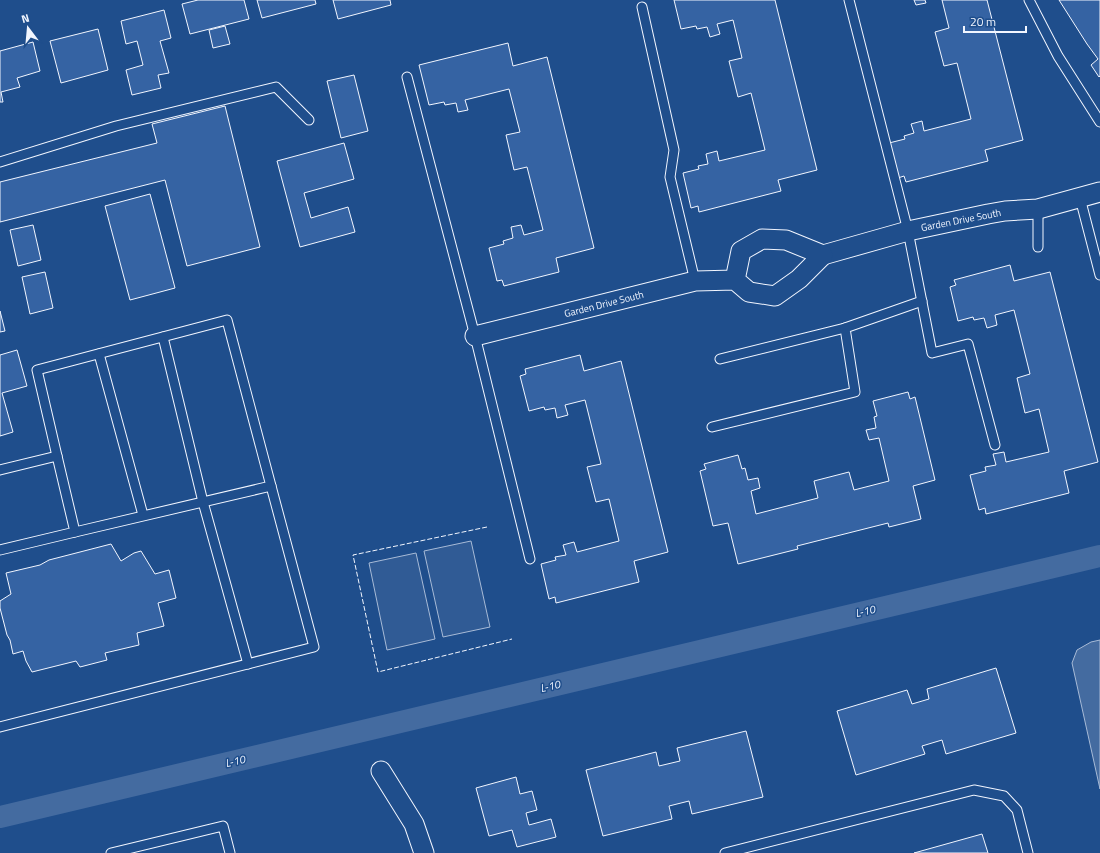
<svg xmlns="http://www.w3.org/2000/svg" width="1100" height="853" viewBox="0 0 1100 853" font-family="'Titillium Web',sans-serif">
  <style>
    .built { fill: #305b95; stroke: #a8bbd7 }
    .water { fill: #446ba0; stroke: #a8bbd7 }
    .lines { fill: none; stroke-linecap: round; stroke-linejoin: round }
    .canal { stroke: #446ba0; stroke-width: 22 }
    .building { fill: #3563a3; stroke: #f2f6ff }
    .lane-casing { stroke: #f2f6ff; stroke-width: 11 }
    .street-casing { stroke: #f2f6ff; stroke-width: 21 }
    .lane { stroke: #1f4e8c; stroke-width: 9 }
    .street { stroke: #1f4e8c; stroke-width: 19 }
    .fence { stroke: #f2f6ff; stroke-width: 1; stroke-dasharray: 5 2; stroke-linecap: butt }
    .labels { text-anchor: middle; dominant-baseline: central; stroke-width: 3; stroke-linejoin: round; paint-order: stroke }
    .street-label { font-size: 10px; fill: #f2f6ff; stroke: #1f4e8c }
    .water-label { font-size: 11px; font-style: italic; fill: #f2f6ff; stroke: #1f4e8c }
  </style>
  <rect width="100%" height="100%" fill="#1f4e8c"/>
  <g class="built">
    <polygon points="471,541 490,627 443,637 424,551"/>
    <polygon points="416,553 435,639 387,650 369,563"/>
  </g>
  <polygon class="water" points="1100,640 1100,789 1072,663 1077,650 1091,642"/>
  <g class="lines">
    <polyline class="canal" points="0,817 1100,556"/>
  </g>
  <g class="building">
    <polygon points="198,0 244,0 249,19 190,34 182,4"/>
    <polygon points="257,0 315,0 316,4 262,18"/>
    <polygon points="333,0 390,0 391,5 338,19"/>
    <polygon points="674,0 775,0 817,170 778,180 781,191 699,212 698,206 691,208 683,173 699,169 698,166 708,164 706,154 717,151 719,161 765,150 751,93 738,97 729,61 742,58 733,20 717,24 720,34 710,37 707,27 697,29 696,26 681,29"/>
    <polygon points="914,0 925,0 926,3 916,5"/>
    <polygon points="942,0 987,0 1023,140 985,150 988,161 906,182 904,176 898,178 889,143 905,139 904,136 914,133 911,124 922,121 924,131 971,119 957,63 944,66 935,32 949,28"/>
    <polygon points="1059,0 1100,0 1100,76 1099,77 1091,65 1098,59 1087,44"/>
    <polygon points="164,10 171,38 160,41 169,73 158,75 161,88 132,95 126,70 143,65 137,41 126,44 121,21"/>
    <polygon points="225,26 230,44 213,48 209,30"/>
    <polygon points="98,29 108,70 61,83 50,41"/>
    <polygon points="33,42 40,71 17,78 20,87 1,92 3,102 0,102 0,51"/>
    <polygon points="508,43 513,66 547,57 594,248 556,258 559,272 504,286 502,280 497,281 489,248 504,244 503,241 513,238 511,227 521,225 524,235 543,230 527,167 514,170 506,135 520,132 509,89 465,100 468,110 458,112 456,103 445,105 444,102 429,105 419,65"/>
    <polygon points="354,75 368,131 341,138 327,81"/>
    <polygon points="225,106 260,247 187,266 165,180 0,222 0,182 157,143 152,124"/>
    <polygon points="344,143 354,179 304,193 311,218 348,207 355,232 300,247 277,161"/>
    <polygon points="150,194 175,288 130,300 105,206"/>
    <polygon points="33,225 41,260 18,266 10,230"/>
    <polygon points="1010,265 1014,281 1050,272 1098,462 1064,471 1069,493 986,514 985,508 979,510 970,475 986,471 985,467 996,465 993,454 1004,452 1006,462 1049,452 1039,409 1025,413 1017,378 1030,374 1014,310 995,315 997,325 987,328 984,318 974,320 973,317 958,321 950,287 956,285 954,280"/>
    <polygon points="45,272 53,308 30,314 22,277"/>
    <polygon points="0,311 5,331 0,332"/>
    <polygon points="17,350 27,386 2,393 13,432 0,436 0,355"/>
    <polygon points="580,355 584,371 621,361 668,552 634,561 639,582 556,603 555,597 549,599 541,564 556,560 555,557 566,555 563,545 574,542 577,552 619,541 609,499 596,502 587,467 601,464 585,400 565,405 568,415 557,418 555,408 545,410 544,407 529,411 520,376 526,374 525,369"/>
    <polygon points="908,392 910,399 915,397 935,480 913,486 921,519 889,527 888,523 797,546 798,549 738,564 728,523 713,526 700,471 706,469 704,464 738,455 742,469 745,468 748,480 758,478 760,488 751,491 756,514 818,498 814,481 849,472 854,490 889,481 879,438 869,440 866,430 876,428 874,417 877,416 873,401"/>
    <polygon points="111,544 121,561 134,553 141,551 155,574 169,570 176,598 158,603 164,626 137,633 139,645 105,653 107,660 80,667 76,661 32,672 26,661 23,651 13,654 10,640 7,635 0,608 0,601 11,594 6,573 40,565 49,560"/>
    <polygon points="996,668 1016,733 946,754 942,740 922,746 925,754 856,775 837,711 907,690 912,704 929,699 927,689"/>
    <polygon points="746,731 763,797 692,814 689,801 669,806 672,819 603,836 586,770 656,752 659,766 680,761 677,748"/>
    <polygon points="516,777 520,794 532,791 537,810 526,813 529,825 551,819 556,837 517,847 512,830 489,836 476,788"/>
    <polygon points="982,834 988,853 914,853"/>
  </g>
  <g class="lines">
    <g class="lane-casing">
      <g id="lane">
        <polyline points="849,0 908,231 932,353 968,344 995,445"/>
        <polyline points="1029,0 1058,56 1100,122"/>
        <polyline points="642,7 674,150 670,177 695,281"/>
        <polyline points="407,77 475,336 530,559"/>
        <polyline points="0,162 116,126 276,87 309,120"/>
        <polyline points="1080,198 1100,275"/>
        <polyline points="1038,209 1038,247"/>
        <polyline points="163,337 203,502 248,664"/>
        <polyline points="99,354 143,515"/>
        <polyline points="720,359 845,328"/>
        <polyline points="712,427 855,392 845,328 922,301"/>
        <polyline points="57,456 37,370 227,320 271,486 75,532"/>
        <polyline points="0,470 57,456 75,532 0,550"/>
        <polyline points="0,727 314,647 271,486"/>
        <polyline points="111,853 223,826 230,853"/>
        <polyline points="725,853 974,790 1004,796 1017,810 1028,853"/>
      </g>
    </g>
    <g class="street-casing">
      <g id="street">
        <polyline points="823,255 908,231 988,214 1005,211 1038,209 1100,192"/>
        <polyline points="475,336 695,281 735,280 749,292 775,296 799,279 823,255 786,240 762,239 741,251 735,280"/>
        <polyline points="381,771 414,824 424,853"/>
      </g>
    </g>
    <use href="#lane" class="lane"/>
    <use href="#street" class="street"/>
    <polyline class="fence" points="487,527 353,555 378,672 512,639"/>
  </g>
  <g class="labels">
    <g class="street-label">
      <text transform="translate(961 220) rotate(-11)">Garden Drive South</text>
      <text transform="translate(604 304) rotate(-14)">Garden Drive South</text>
    </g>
    <g class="water-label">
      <text transform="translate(865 611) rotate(-13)">L-10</text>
      <text transform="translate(550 686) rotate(-13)">L-10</text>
      <text transform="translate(235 761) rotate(-13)">L-10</text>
    </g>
  </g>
  <g transform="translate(28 28) rotate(344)" stroke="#1f4e8c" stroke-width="3" paint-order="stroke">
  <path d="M0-3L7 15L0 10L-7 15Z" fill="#f2f6ff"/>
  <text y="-6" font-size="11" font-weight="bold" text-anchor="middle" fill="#f2f6ff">N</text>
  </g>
  <path d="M964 26v6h62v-6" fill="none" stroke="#f2f6ff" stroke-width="2"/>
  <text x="970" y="26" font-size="12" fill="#f2f6ff" stroke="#1f4e8c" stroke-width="3" paint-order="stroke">20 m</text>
</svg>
